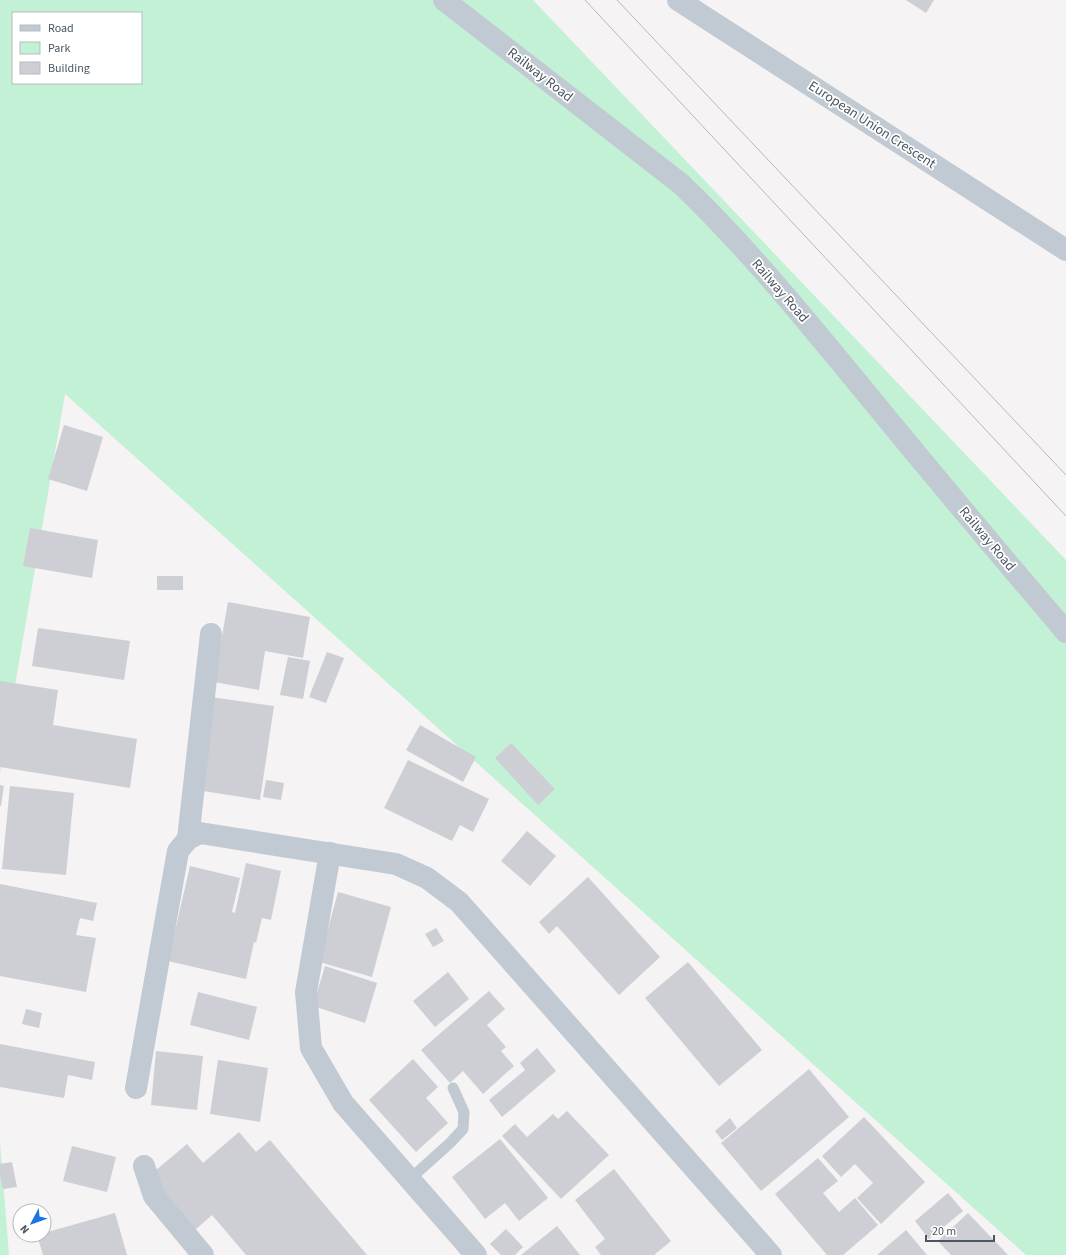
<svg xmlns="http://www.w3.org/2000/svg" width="1066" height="1255" viewBox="0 0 1066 1255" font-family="'Source Sans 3',sans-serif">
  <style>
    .green { fill: #c3f1d5; fill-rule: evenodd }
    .building { fill: #cdcfd5 }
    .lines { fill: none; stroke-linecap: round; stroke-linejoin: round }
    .service { stroke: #c1cad2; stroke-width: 11 }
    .minor { stroke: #c1cad2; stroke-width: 22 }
    .tram { stroke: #b5b8bd; stroke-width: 1 }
    .labels { text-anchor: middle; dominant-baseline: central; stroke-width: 3.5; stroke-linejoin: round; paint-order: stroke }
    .street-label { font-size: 14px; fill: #4a5661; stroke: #fff }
  </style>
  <rect width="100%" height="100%" fill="#f5f3f3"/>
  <g class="green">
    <path d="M0,0H533L1066,560V1255H1026L65,394L0,773ZM13,13H141V83H13Z"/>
    <polygon points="0,1142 9,1255 0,1255"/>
  </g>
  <g class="building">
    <polygon points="906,0 934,0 926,13"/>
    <polygon points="64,425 103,437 87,491 48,479"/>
    <polygon points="30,528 98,540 92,578 23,566"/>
    <rect x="157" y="576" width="26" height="14"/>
    <polygon points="228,602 310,617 303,658 265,651 259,690 214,682"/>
    <polygon points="38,628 130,641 124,680 32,666"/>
    <polygon points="327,652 344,658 326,703 309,697"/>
    <polygon points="288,657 310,661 303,699 280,695"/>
    <polygon points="0,681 58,690 53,725 137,739 130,788 0,767"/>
    <polygon points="211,697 274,706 260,800 197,790"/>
    <polygon points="420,725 476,757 463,782 406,750"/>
    <polygon points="511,743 555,789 538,805 495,758"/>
    <polygon points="408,760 489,799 473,832 460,825 452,841 384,808"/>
    <polygon points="266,780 284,783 281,800 263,797"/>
    <polygon points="0,785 4,786 1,806 0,806"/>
    <polygon points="10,786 74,793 66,875 2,869"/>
    <polygon points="527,831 556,856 530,886 501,861"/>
    <polygon points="246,863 281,871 271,920 262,918 256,943 254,942 246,979 168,961 190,866 240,878 232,912 235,913"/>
    <polygon points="588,877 660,957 619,995 557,926 549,934 539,922"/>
    <polygon points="0,884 97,903 93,921 80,918 76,935 96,938 86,992 0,976"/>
    <polygon points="338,892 391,907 372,977 319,962"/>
    <polygon points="436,928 444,941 433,947 425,934"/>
    <polygon points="688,962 762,1050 719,1086 645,998"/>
    <polygon points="325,966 377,983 365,1023 313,1006"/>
    <polygon points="448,972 469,999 435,1027 413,1001"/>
    <polygon points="489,991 505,1009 487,1025 506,1047 501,1051 514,1066 483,1094 463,1071 450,1083 421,1050"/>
    <polygon points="198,992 257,1007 249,1040 190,1025"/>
    <polygon points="26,1009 42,1013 39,1028 22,1024"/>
    <polygon points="0,1044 95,1062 92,1080 68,1075 64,1098 0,1087"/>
    <polygon points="537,1048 556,1071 502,1117 489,1100 525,1070 520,1063"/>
    <polygon points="156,1051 203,1056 197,1110 151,1105"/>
    <polygon points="413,1059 438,1087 426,1098 448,1123 416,1152 369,1100"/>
    <polygon points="218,1060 268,1068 260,1122 210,1114"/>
    <polygon points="809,1069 849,1117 761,1191 721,1143"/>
    <polygon points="567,1111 609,1155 561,1199 502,1136 515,1124 527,1137 553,1114 558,1119"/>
    <polygon points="864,1117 925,1182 881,1224 857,1198 873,1183 855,1164 841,1177 822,1156"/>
    <polygon points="730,1118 737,1128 722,1140 715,1131"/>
    <polygon points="239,1132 256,1152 270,1140 367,1255 246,1255 212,1215 195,1230 149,1176 187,1144 203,1163"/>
    <polygon points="500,1139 548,1198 519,1221 505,1203 485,1219 452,1177"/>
    <polygon points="72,1146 116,1157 107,1192 63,1181"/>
    <polygon points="818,1158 838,1181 823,1193 839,1212 855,1198 878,1225 843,1255 827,1255 775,1194"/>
    <polygon points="12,1162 17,1187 3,1189 0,1176 0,1164"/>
    <polygon points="614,1169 671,1241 654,1255 601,1255 595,1247 605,1239 575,1200"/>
    <polygon points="948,1193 963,1211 929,1239 915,1221"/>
    <polygon points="115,1213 127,1255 43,1255 37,1235 44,1235 44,1233"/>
    <polygon points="968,1213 1008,1255 951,1255 938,1241"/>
    <polygon points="557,1226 580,1255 521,1255"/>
    <polygon points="506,1229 523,1247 515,1255 501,1255 490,1244"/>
    <polygon points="906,1230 927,1255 877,1255"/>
  </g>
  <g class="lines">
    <polyline class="service" points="410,1179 450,1143 463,1129 464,1112 453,1088"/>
    <g class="minor">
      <path d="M444,0L681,184C747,247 804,318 862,388C929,470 997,551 1066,632"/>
      <polyline points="678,0 1066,250"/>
      <polyline points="188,839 211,634"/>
      <polyline points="330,853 306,992 311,1048 343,1103 476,1255"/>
      <polyline points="136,1088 178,851 188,839 200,833 396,864 427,878 459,902 771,1255"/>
      <polyline points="144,1166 154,1196 203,1255"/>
    </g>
    <g class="tram">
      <polyline points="585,0 1066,516"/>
      <polyline points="617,0 1066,475"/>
    </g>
  </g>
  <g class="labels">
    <g class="street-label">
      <text transform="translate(540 75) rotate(38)">Railway Road</text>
      <text transform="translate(872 125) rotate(33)">European Union Crescent</text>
      <text transform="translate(780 291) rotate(49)">Railway Road</text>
      <text transform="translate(987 539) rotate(50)">Railway Road</text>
    </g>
  </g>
  <rect x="12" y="12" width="130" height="72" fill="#ffffff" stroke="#b7bbc0"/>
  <rect x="20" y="25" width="20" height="6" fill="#c1cad2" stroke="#b7bbc0"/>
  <text x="48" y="32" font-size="12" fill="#4a5661">Road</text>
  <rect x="20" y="42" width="20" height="12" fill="#c3f1d5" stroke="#b7bbc0"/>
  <text x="48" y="52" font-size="12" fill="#4a5661">Park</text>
  <rect x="20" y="62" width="20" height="12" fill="#cdcfd5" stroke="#b7bbc0"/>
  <text x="48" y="72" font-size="12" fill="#4a5661">Building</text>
  <g transform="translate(32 1223) rotate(229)"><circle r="19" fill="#ffffff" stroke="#b7bbc0"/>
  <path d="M0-3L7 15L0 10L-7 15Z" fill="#1a73e8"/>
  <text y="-6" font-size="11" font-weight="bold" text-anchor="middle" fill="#4a5661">N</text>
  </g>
  <path d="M926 1235v6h68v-6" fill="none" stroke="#4a5661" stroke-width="2"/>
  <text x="932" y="1235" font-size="12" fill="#4a5661" stroke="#ffffff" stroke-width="3" paint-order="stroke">20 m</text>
</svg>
